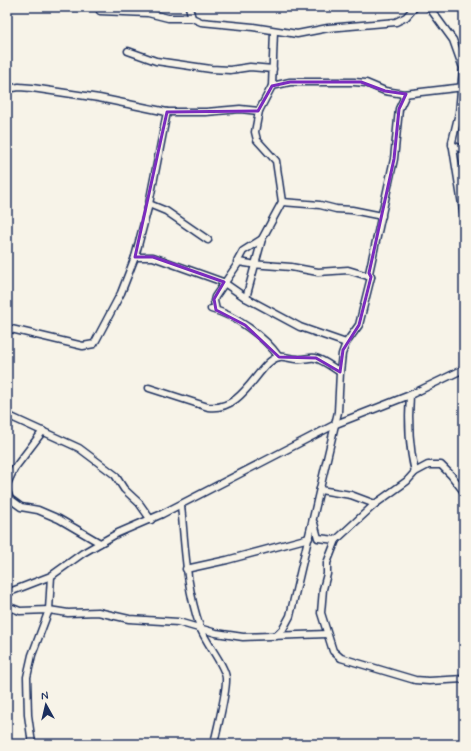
<svg xmlns="http://www.w3.org/2000/svg" width="471" height="751" viewBox="0 0 471 751" font-family="Mynerve,sans-serif">
  <style>
    .lines { fill: none; stroke-linecap: round; stroke-linejoin: round }
    .minor-casing { stroke: #1b2f5e; stroke-width: 9 }
    .minor { stroke: #f7f3e8; stroke-width: 6 }
    .marked { fill: none; stroke: #7b2cbf; stroke-width: 3; stroke-linejoin: round }
  </style>
  <rect width="100%" height="100%" fill="#f7f3e8"/>
  <filter id="ink" filterUnits="userSpaceOnUse"><feTurbulence type="fractalNoise" baseFrequency=".025" numOctaves="2"/><feDisplacementMap in="SourceGraphic" scale="8" xChannelSelector="R" yChannelSelector="G"/><feConvolveMatrix kernelMatrix="1 2 1 2 8 2 1 2 1" color-interpolation-filters="sRGB"/></filter>
  <g filter="url(#ink)">
    <g class="lines">
      <g class="minor-casing">
        <g id="minor">
          <polyline points="63,7 97,7"/>
          <polyline points="101,7 100,11 148,13 168,18 192,18 201,22 253,27 297,34 328,28 396,22 406,17 415,7"/>
          <polyline points="189,7 192,18"/>
          <polyline points="429,7 453,40 463,68 459,113 452,142 464,217"/>
          <polyline points="128,51 156,61 211,69 230,70 250,67 273,69"/>
          <polyline points="272,86 290,82 354,82 366,83 385,91 404,94 464,87"/>
          <polyline points="7,89 19,87 32,88 99,98 167,112 206,112 240,109 259,111"/>
          <polyline points="452,145 464,150"/>
          <polyline points="282,202 320,205 336,209 352,210 382,216"/>
          <polyline points="149,204 166,211 208,240"/>
          <polyline points="135,257 153,257 223,282 246,298 300,327 346,343"/>
          <polyline points="237,262 243,251 262,239"/>
          <polyline points="246,298 262,239 282,202 276,161 257,140 255,132 259,111 272,86 274,31"/>
          <path d="M211,309C235,315 265,337 279,357"/>
          <polyline points="216,310 214,301 215,297 239,262 251,264 291,267 318,272 348,270 371,277"/>
          <polyline points="7,328 83,346 94,344 121,293 135,257 149,204 167,112"/>
          <path d="M149,388L208,407C245,412 258,361 279,357C284,356 291,359 297,359C303,360 309,357 315,358C324,360 333,368 340,372"/>
          <path d="M410,395C408,421 409,447 415,472"/>
          <polyline points="7,415 79,448 115,475 124,489 139,503 151,520"/>
          <polyline points="7,484 14,469 43,431"/>
          <polyline points="320,490 351,495 375,504"/>
          <polyline points="7,491 10,499 21,507 38,510 59,519 100,543"/>
          <polyline points="464,492 451,475 441,465 428,465 415,472 407,481 375,504 336,540 327,563 327,574 323,589 321,613 333,651 341,658 415,680 429,681 464,679"/>
          <path d="M181,505C185,547 186,587 200,627C205,642 225,665 226,678C227,693 217,728 214,744"/>
          <polyline points="314,523 318,538 336,540"/>
          <polyline points="186,569 227,560 309,538"/>
          <polyline points="7,593 51,576 83,553 118,533 162,514 336,424 410,395 464,369"/>
          <polyline points="7,606 20,611 49,610 68,613 98,612 129,619 178,622 216,633 243,637 327,634"/>
          <polyline points="276,636 283,629 290,616 338,412 340,372 342,354 346,343 359,325 371,277 369,273 394,159 399,109 406,94"/>
          <polyline points="32,744 28,715 27,677 32,655 49,610 51,576"/>
        </g>
      </g>
      <use href="#minor" class="minor"/>
    </g>
  </g>
  <path class="marked" d="M290,82H361L385,91L406,94L399,109L394,159L369,273L371,277L359,325L343,350L340,372L316,358L279,357L245,325L216,310L214,299L224,282L153,257H135L167,112L258,111L272,86Z"/>
  <rect width="471" height="751" fill="none" stroke="#f7f3e8" stroke-width="24"/>
  <rect x="12" y="12" width="447" height="727" fill="none" stroke="#1b2f5e" stroke-width="1.5" filter="url(#ink)"/>
  <g transform="translate(46 705) rotate(352)" stroke="#f7f3e8" stroke-width="3" paint-order="stroke">
  <path d="M0-3L7 15L0 10L-7 15Z" fill="#1b2f5e"/>
  <text y="-6" font-size="11" font-weight="bold" text-anchor="middle" fill="#1b2f5e">N</text>
  </g>
</svg>
